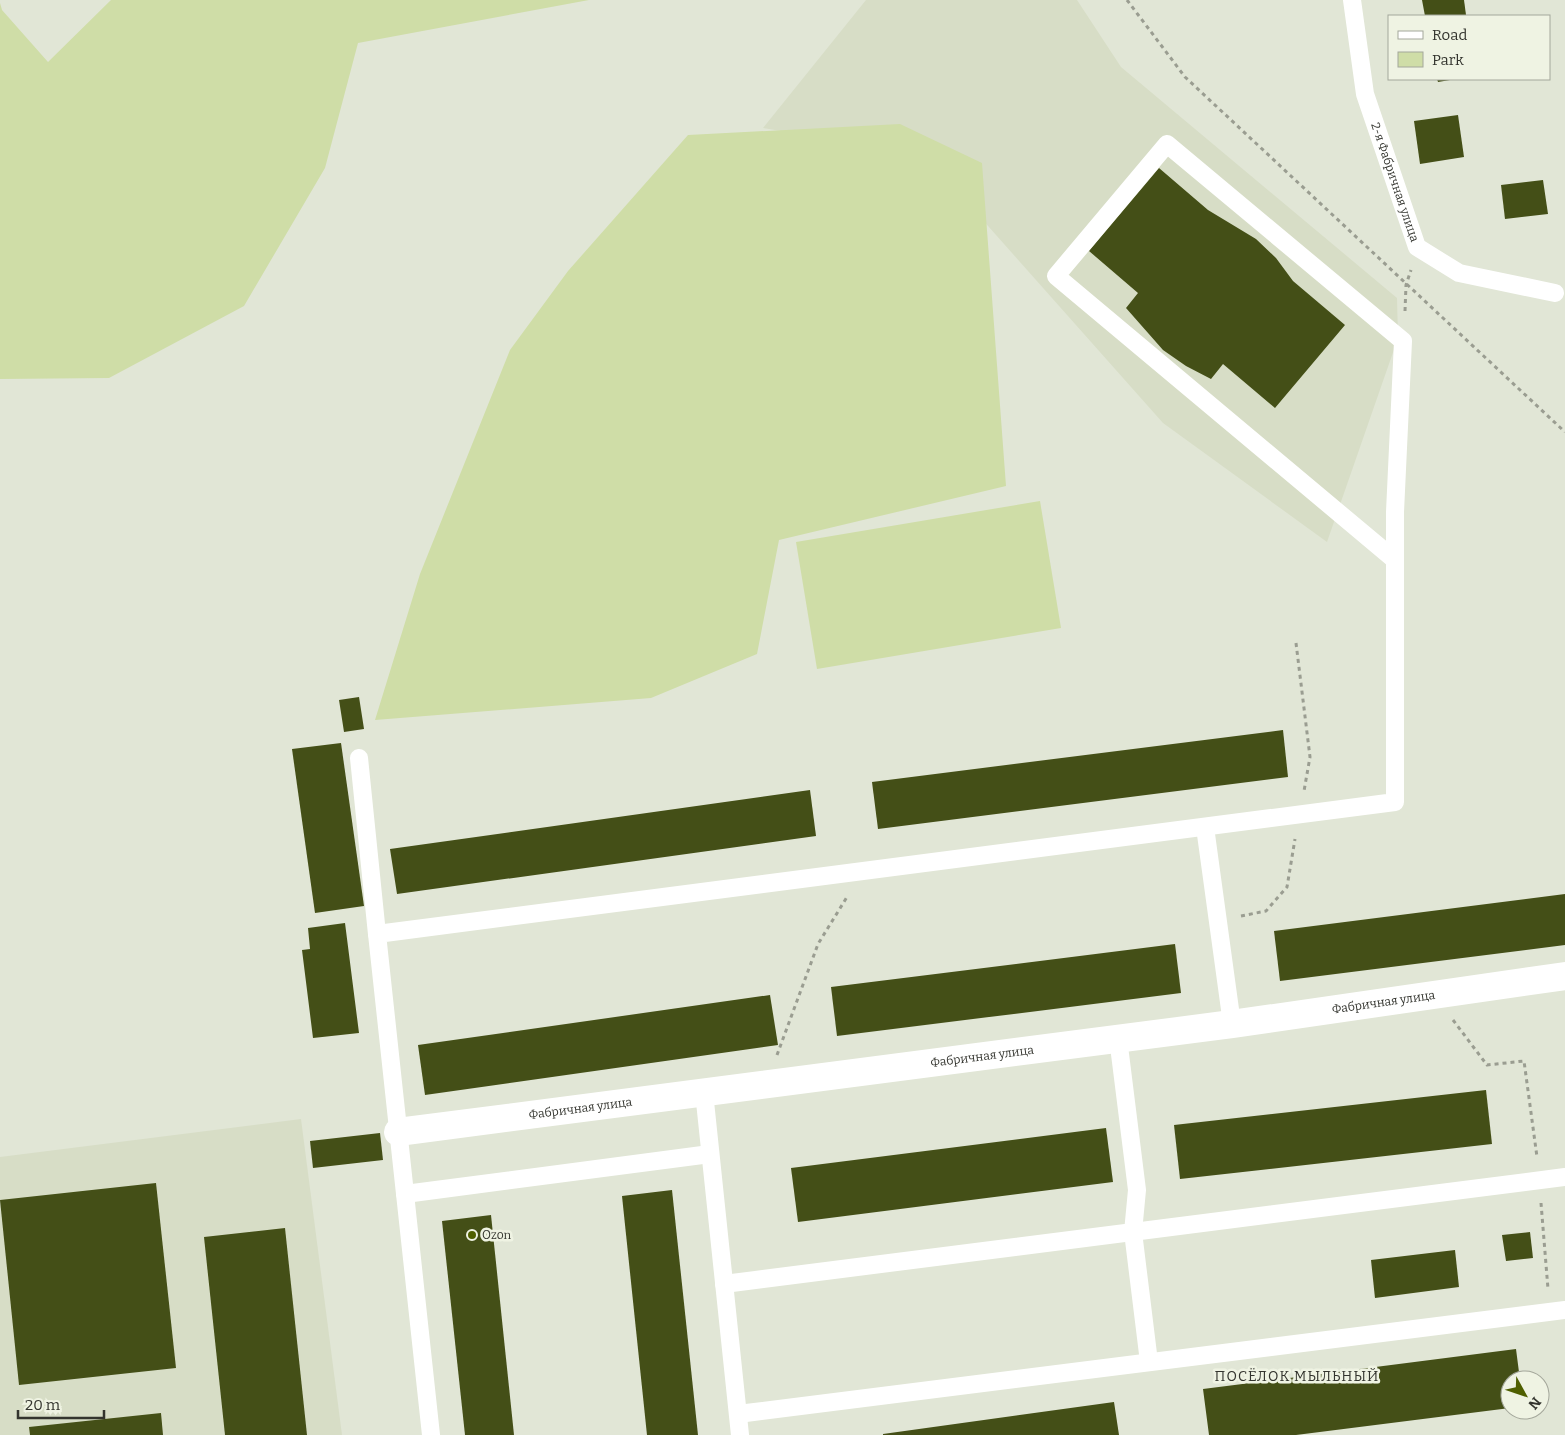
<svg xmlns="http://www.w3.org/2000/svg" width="1565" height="1435" viewBox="0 0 1565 1435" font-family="Bitter,serif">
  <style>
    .built { fill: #d7ddc6 }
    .green { fill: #cfdda7 }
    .building { fill: #444f17 }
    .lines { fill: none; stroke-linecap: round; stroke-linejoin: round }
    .path { stroke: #9a9d91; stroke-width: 3; stroke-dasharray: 4 4; stroke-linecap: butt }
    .lane { stroke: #fff; stroke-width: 18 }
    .street { stroke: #fff; stroke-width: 28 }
    .poi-dot { fill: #4f5f00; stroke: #eff3e3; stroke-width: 2 }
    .labels { text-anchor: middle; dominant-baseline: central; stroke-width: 5; stroke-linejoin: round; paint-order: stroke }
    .street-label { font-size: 12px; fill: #33342e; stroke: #eff3e3 }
    .poi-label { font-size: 12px; fill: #33342e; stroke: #eff3e3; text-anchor: start }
    .neighbourhood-label { font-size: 14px; letter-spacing: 1px; fill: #33342e; stroke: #eff3e3 }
  </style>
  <rect width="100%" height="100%" fill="#e1e6d6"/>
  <g class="built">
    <polygon points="866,0 1077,0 1121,67 1397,298 1398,338 1327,542 1163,423 925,155 763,128"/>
    <polygon points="301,1119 342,1435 0,1435 0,1157"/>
  </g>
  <g class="green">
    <polygon points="111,0 589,0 358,43 325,168 244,306 109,378 0,379 0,3 2,10 48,62"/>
    <polygon points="900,124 982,163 1006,486 779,540 757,654 651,698 375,720 420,574 510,350 568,271 688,135"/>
    <polygon points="1040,501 1061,628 817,669 796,542"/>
  </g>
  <g class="building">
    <polygon points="1422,0 1464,0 1466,15 1425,16"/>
    <polygon points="1437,79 1449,79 1450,80 1438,82"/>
    <polygon points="1458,115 1464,157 1420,164 1414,121"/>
    <polygon points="1159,168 1208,210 1256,239 1276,258 1293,281 1345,325 1275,408 1223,364 1211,379 1186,366 1163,350 1126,308 1138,293 1089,251"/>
    <polygon points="1543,180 1548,214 1505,219 1501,185"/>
    <polygon points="359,697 364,729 344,732 339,700"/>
    <polygon points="1283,730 1288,777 878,829 872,782"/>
    <polygon points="341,743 364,906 315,913 292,749"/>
    <polygon points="810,790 816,836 397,894 390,849"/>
    <polygon points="1565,894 1565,945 1280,981 1274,931"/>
    <polygon points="345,923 359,1033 313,1038 302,950 310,949 308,928"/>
    <polygon points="1175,944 1181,993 837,1036 831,987"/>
    <polygon points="770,995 778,1045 425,1095 418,1045"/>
    <polygon points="1486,1090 1492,1144 1180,1179 1174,1125"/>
    <polygon points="1106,1128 1113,1182 798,1222 791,1168"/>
    <polygon points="380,1133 383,1160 313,1168 310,1141"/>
    <polygon points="156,1183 176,1368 19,1385 0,1200"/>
    <polygon points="672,1190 698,1435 647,1435 622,1196"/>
    <polygon points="491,1215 514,1435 465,1435 442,1221"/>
    <polygon points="285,1228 307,1435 225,1435 204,1237"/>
    <polygon points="1530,1232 1533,1258 1506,1261 1502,1235"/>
    <polygon points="1455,1250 1459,1287 1375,1298 1371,1260"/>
    <polygon points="1516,1349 1520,1380 1510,1380 1510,1408 1296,1435 1209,1435 1203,1389"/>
    <polygon points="1114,1402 1119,1435 883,1435 883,1434"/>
    <polygon points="161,1413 163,1435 30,1435 29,1427"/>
  </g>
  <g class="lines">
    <g class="path">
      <polyline points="1127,0 1185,77 1565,432"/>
      <polyline points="1405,311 1406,285 1411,270"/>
      <polyline points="1296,643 1310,757 1304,791"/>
      <polyline points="1241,916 1266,911 1287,887 1295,839"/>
      <polyline points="1453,1020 1487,1065 1524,1061 1537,1157"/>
      <polyline points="777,1055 818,944 847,897"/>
      <polyline points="1541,1203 1548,1289"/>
    </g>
    <g class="lane">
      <path id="s1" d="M1352,0L1365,94L1417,247L1459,273L1555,293"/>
      <polyline points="359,758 377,934"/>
      <polyline points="1205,827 1232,1024"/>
      <polyline points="1118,1038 1137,1190 1133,1232 1149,1362"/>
      <polyline points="704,1092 740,1435"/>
      <polyline points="405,1194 710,1154"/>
      <polyline points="724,1284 1565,1177"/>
      <polyline points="738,1414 1565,1310"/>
      <polyline points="431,1435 377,934 1395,802 1395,512 1403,341 1167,144 1056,276 1395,560"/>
    </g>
    <path class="street" id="s2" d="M398,1132L1232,1024L1565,976"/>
  </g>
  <circle class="poi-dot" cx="472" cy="1235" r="5"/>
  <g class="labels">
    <g class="street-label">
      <text stroke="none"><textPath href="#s1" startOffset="188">2-я Фабричная улица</textPath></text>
      <text stroke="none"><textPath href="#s2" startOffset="994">Фабричная улица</textPath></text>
      <text stroke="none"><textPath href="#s2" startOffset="589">Фабричная улица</textPath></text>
      <text stroke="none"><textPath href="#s2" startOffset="184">Фабричная улица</textPath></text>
    </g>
    <g class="poi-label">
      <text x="482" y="1235">Ozon</text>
    </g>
    <g class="neighbourhood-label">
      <text x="1297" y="1376">ПОСЁЛОК МЫЛЬНЫЙ</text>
    </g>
  </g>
  <rect x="1388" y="15" width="162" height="65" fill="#eff3e3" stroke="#a4a79b"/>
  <rect x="1398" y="31" width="25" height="8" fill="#ffffff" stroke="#a4a79b"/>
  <text x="1432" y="40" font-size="15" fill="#33342e">Road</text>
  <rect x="1398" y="52" width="25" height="15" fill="#cfdda7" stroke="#a4a79b"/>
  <text x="1432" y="65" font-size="15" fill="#33342e">Park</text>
  <g transform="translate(1525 1395) rotate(130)"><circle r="24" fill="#eff3e3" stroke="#a4a79b"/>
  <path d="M0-4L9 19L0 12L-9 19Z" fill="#4f5f00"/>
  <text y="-8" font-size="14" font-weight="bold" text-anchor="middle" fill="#33342e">N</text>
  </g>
  <path d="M18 1410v8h86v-8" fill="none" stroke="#33342e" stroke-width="2.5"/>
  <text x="25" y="1410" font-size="15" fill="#33342e" stroke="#eff3e3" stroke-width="4" paint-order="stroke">20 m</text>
</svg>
